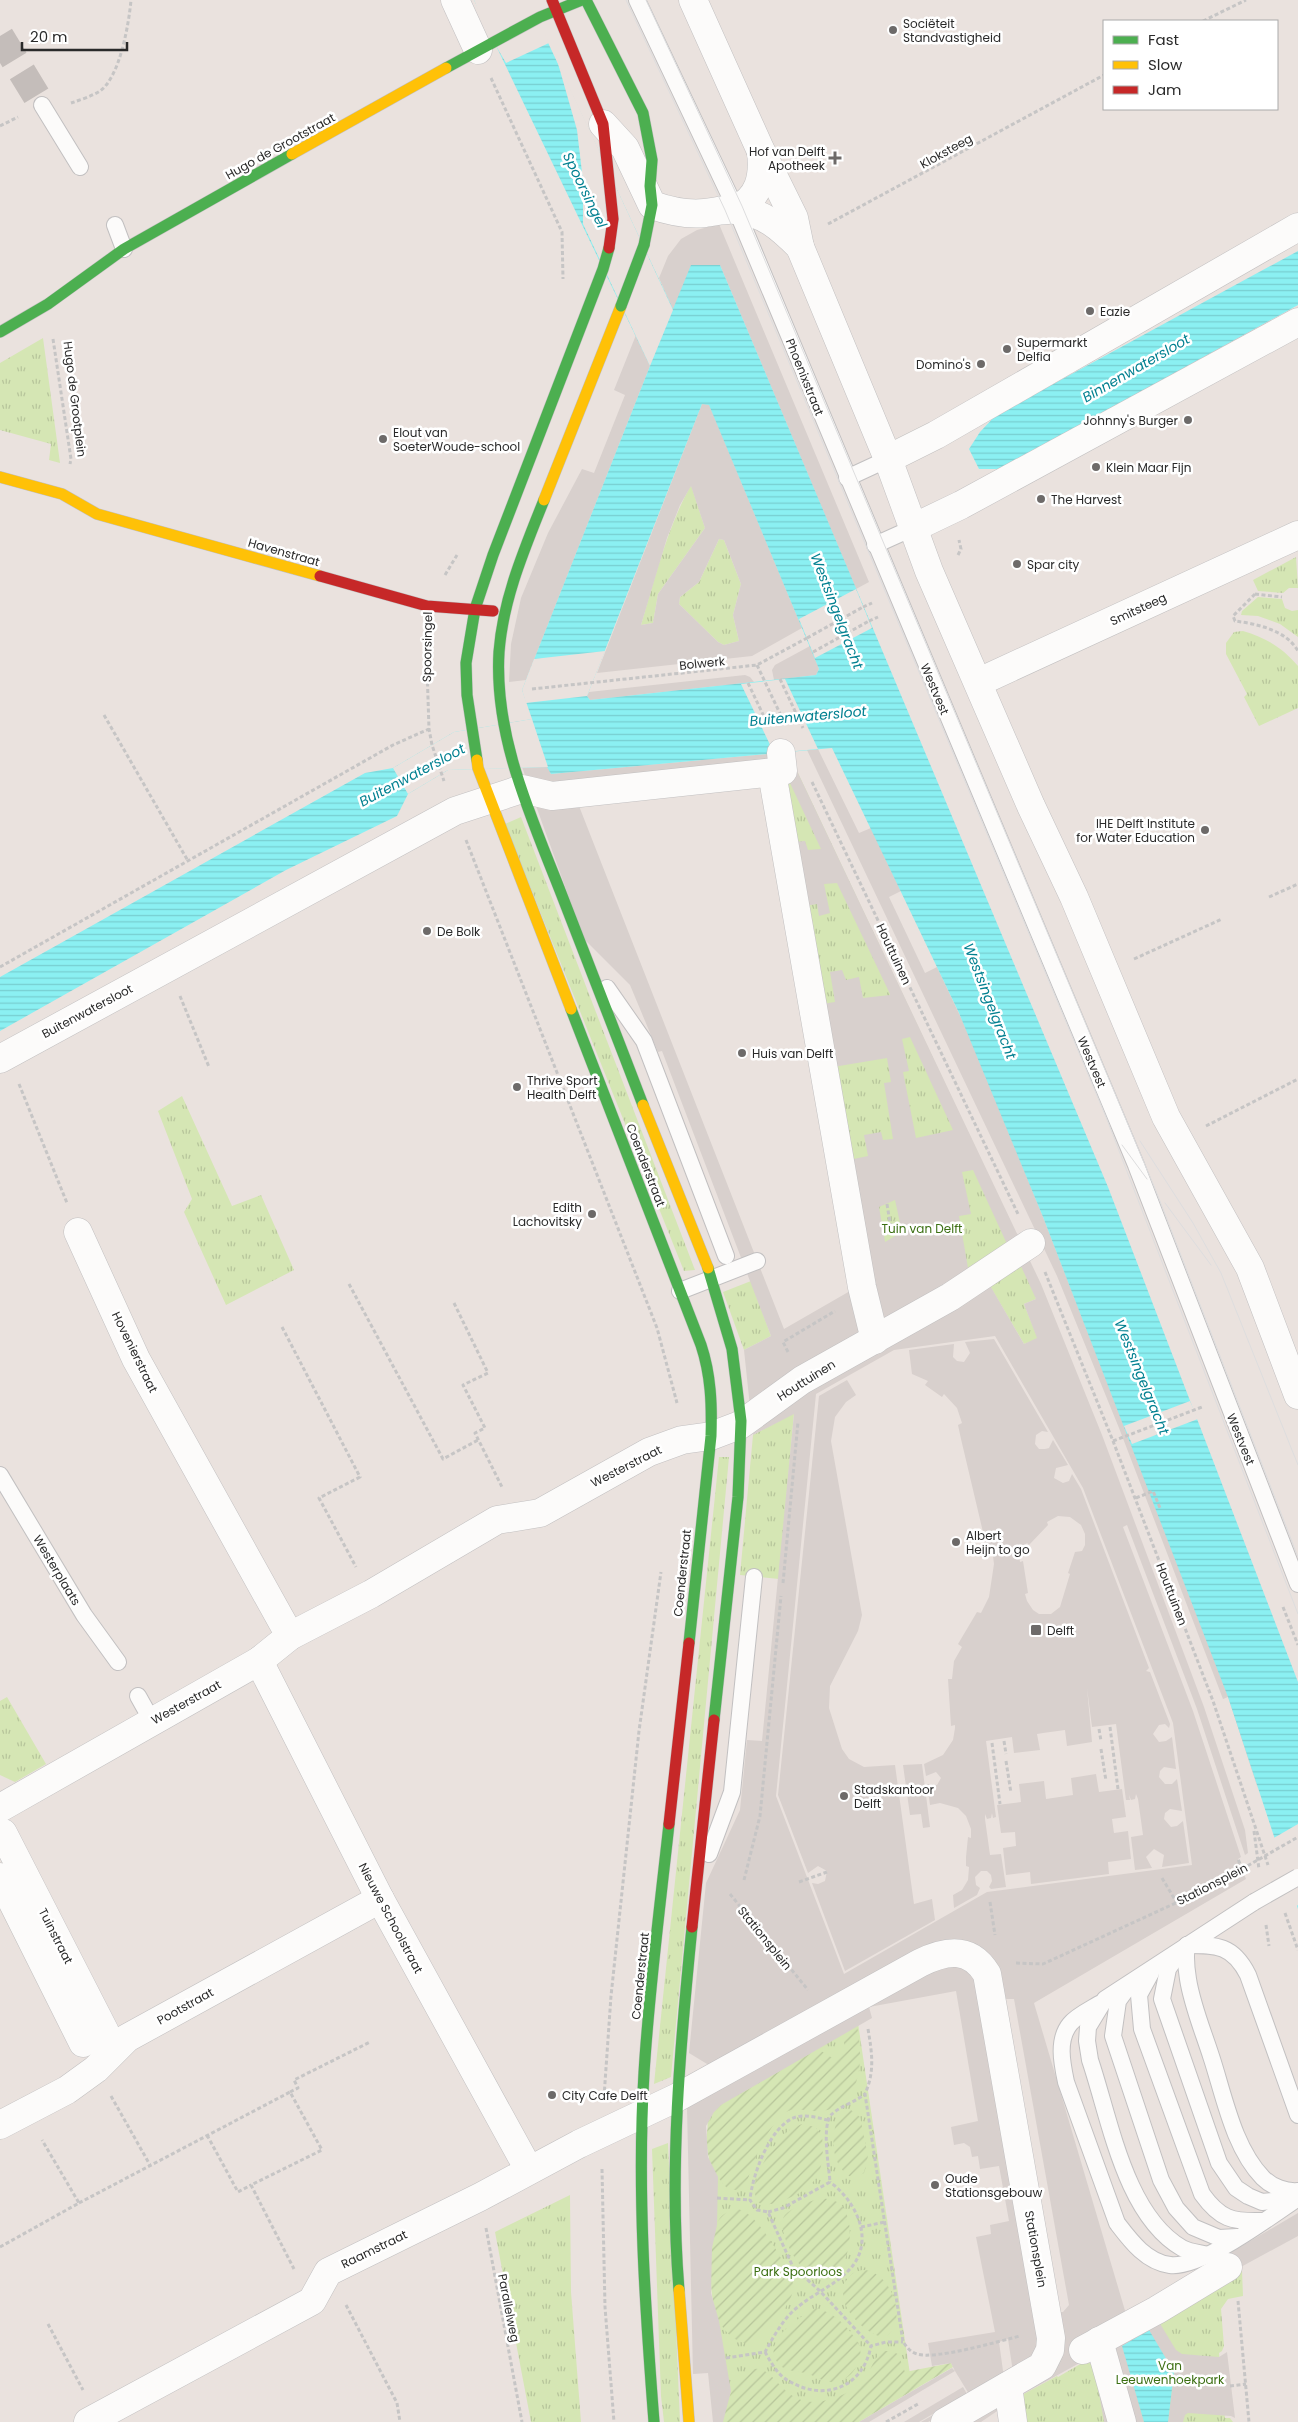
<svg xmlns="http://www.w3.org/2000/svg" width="1298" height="2422" viewBox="0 0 1298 2422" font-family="Poppins,sans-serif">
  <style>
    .grass { fill: url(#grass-tufts) }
    .garden { fill: url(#garden-furrows) }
    .plaza { fill: #d8d0cd; fill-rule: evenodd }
    .water { fill: url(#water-rules); fill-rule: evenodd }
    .pier { fill: #eae2de }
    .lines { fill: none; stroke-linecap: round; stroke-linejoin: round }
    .street-tunnel { stroke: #c4bdba; stroke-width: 28; stroke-dasharray: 28 14; stroke-linecap: butt }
    .lane-casing { stroke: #c2c0c1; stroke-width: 18 }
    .street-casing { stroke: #c2c0c1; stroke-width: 29 }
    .fast-casing { stroke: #c2c0c1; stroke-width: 12 }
    .slow-casing { stroke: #c2c0c1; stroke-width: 12 }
    .jam-casing { stroke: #c2c0c1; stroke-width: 12 }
    .path { stroke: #c6c5c5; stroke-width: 3; stroke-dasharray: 4 2.5; stroke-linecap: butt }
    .lane { stroke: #fcfbfa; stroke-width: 16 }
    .street { stroke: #fcfbfa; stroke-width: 28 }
    .fast { stroke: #4caf50; stroke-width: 11 }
    .slow { stroke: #ffc107; stroke-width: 11 }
    .jam { stroke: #c62828; stroke-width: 11 }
    .tram { stroke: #ddddde; stroke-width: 1 }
    .lane-bridge-casing { stroke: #c2c0c1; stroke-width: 18; stroke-linecap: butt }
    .fast-bridge-casing { stroke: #c2c0c1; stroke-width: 12; stroke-linecap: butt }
    .path-bridge { stroke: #c6c5c5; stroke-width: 3; stroke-dasharray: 4 2.5; stroke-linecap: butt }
    .lane-bridge { stroke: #fcfbfa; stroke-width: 16 }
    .fast-bridge { stroke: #4caf50; stroke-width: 11 }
    .poi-dot { fill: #6d6a69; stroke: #fff; stroke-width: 2 }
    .labels { text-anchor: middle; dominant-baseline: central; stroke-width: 5; stroke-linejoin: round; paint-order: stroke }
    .poi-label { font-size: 12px; fill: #2a2a2a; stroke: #fff; text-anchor: start }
    .street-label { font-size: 12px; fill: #2a2a2a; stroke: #fff }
    .park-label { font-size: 12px; fill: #3b6f12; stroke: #fff }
    .water-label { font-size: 14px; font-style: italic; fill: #038191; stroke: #fff }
  </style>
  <defs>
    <pattern id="grass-tufts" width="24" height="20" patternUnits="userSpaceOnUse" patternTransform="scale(1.25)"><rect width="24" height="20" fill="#d5e6b4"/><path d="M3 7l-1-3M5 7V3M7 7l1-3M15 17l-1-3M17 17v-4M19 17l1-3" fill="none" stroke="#b7c59b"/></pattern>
    <pattern id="garden-furrows" width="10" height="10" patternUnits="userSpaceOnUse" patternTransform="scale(1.25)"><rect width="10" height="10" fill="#d5e6b4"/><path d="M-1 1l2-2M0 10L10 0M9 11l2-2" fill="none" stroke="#b7c59b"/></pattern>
    <pattern id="water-rules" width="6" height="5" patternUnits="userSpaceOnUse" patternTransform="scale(1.25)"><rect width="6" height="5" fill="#8bf0f2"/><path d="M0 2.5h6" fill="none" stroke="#78ced0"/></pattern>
  </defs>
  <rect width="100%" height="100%" fill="#eae2de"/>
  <g class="grass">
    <polygon points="43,338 60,463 49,460 51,444 0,430 0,363"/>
    <path d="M691,485L705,528L658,594L653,623L641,625C655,578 667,528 691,485Z"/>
    <polygon points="719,539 724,540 741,584 733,615 739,641 724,645 718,642 679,604 680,597 699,582"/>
    <polygon points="1296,557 1298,588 1289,588 1283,593 1258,591 1253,580"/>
    <polygon points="1258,597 1282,599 1285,608 1292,611 1298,610 1298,637 1280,624 1258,616 1241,615 1242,611"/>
    <path d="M1243,631C1266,638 1282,647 1298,666V708L1259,726L1244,697L1247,694L1226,654V643L1234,632Z"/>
    <polygon points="798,773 1023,1248 1036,1299 1024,1304 1038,1339 1024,1344 990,1286 868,1354 766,803"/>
    <polygon points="521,817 695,1270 684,1271 505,824"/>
    <polygon points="182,1096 232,1206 261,1195 294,1270 226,1305 184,1212 192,1199 158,1111"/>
    <polygon points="751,1281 771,1336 744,1350 723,1292"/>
    <polygon points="794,1413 779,1579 740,1575 753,1435"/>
    <polygon points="719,1457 729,1457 671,2077 654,2084"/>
    <polygon points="7,1697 46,1764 15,1782 0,1775 0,1701"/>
    <polygon points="858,2023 911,2381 839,2422 719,2422 707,2111"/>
    <polygon points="668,2143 680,2422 664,2422 661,2396 652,2149"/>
    <polygon points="570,2195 571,2292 581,2422 531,2422 495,2232"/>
    <polygon points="1242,2270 1243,2296 1228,2299 1221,2309 1224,2346 1222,2351 1219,2353 1225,2418 1230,2418 1233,2422 1022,2422 1018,2397 1057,2376 1058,2377"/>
  </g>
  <g class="garden">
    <path d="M857,2026C863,2057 864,2105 822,2111C809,2113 793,2104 782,2115C768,2129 758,2151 751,2169C749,2175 748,2181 744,2186L736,2190L728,2189C705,2167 697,2128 721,2105L818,2049L834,2059L845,2053L843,2033Z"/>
    <path d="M851,2110L860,2117L868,2156L864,2173L853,2178C830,2167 830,2136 839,2115Z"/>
    <path d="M802,2124L815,2127L822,2135C825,2167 820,2185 789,2198C779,2203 771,2206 759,2203C744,2186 773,2143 788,2131C792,2128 798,2126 802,2124Z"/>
    <path d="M817,2199C821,2199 827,2198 832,2200C858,2206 853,2263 834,2274C830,2276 826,2276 822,2277C816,2276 810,2274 805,2270C794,2261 775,2226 785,2215C792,2207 807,2203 817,2199Z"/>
    <path d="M736,2209C757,2210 780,2258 791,2275C792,2280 794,2285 793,2290C791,2306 762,2341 747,2344C709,2334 710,2287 711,2255C712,2244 713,2227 720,2218C724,2213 730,2211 736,2209Z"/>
    <path d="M862,2270C891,2269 910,2323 885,2337C871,2337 852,2319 846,2306C842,2299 843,2291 844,2283L853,2273Z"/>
    <path d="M816,2308C835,2313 846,2325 857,2341C867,2356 854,2378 837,2382C826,2384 818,2377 808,2374C799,2371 789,2372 782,2367C755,2345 800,2316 816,2308Z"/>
    <path d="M883,2351H890L898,2354L905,2372L951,2363L953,2367L859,2422H723C726,2405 729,2393 739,2380C761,2353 772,2381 790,2394C800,2402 812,2403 823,2401C837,2398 855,2391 864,2380C871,2371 873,2358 883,2351Z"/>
  </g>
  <g class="plaza">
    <polygon points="719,224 869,582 856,589 720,265 673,310 659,278 668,256 681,239 697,230"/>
    <polygon points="636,335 650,366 526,680 509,682 511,644 521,598 548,533 582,469 594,473 625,395 614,390"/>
    <path d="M702,404H709L802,628L752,656L597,673ZM691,486L705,528L658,594L653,623L641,625L667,538L680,505ZM719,539L724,540L741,584L733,615L739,641L724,645L718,642L679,604L680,597L699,582Z"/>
    <polygon points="810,646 819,669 816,675 774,680 772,670 775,665"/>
    <polygon points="745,675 750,677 754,682 590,700 587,696 589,692"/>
    <polygon points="818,749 859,833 871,828 901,891 889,897 925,973 937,967 971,1039 1043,1217 1157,1510 1236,1694 1258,1789 1228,1697 1223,1699 1119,1428 1057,1276 807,750"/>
    <path d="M788,752L1041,1284L1102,1435L1204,1707L1245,1830L1248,1853L1245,1855L1197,1709L1127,1525L1123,1527L1193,1711L1241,1857L1238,1859L1246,1879L1034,2003L1126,2314L1298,2213V2236L1239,2268L1159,2322L1176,2350L1182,2354L1219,2357L1227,2352L1235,2418L1231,2416L1188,2413L1185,2415L1183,2422H1168L1174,2372L1123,2346L1144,2422H1104L1095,2370L1089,2362L1083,2361L1018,2397L981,2422H958L1042,2375L1055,2312H1063L1069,2305L1014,1999H1001L965,1946L717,2070L689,2053L706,1883L740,1810L747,1740L762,1741L794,1414L753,1435L744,1350L771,1336L662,1051L658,1052L630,985L584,939L522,767H548L551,774ZM784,783H790L821,849L808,850L805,841L794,842ZM763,786L850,1291L784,1329L579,806ZM837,883L890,994V995L863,998L859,977L846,980L842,970L830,972L835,1002L822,1004L805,906L817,904L819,916L830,913L824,884ZM910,1037L953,1130L916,1138L903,1072L909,1071L902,1039ZM887,1058L891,1082L884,1083L893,1139L883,1140L881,1132L864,1135L868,1156L849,1160L833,1067ZM973,1170L1007,1244L968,1268L959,1216L971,1214L962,1172ZM895,1200L902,1232L885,1242L879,1207ZM1020,1264L1036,1299L1024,1304L1037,1338L1024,1344L988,1282ZM995,1336L1083,1488L1173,1723L1192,1865L987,1892L844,1974L776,1796L816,1394L894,1350Z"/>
    <path d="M994,1339L1048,1432L1042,1431L1036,1435L1035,1444L1039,1449H1045L1049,1448L1053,1440L1068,1465L1056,1468L1054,1478L1063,1483L1069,1481L1072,1474L1081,1489L1149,1668L1146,1671L1150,1672L1170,1724L1169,1728L1165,1724L1159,1725L1153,1734L1159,1742L1166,1741L1172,1737L1176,1769L1164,1767L1160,1771L1159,1777L1165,1784H1172L1177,1779L1182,1811L1170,1809L1165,1813L1164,1819L1171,1827L1177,1826L1183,1821L1189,1863L1162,1867L1164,1855L1154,1849L1146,1857L1152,1868L1135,1870L1131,1837L1143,1835L1138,1799L1136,1794L1135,1799L1131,1800L1129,1795L1130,1800H1126L1116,1724L1092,1727L1087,1688L1092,1742L1067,1746L1065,1730L1043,1733L1037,1734L1040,1750L1014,1753L1012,1737L986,1741L996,1817L993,1818L992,1813L991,1818L987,1819L985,1814V1819L990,1855L1001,1854L1006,1887L991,1889L989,1887L992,1881L991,1875L987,1871H981L975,1877L976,1885L980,1888L977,1895L954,1908L953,1895L962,1890L968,1880L969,1867L966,1866V1857L968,1837L971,1838V1829L966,1816L958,1808L940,1803L930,1805L927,1784L937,1785L941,1778L936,1772L926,1776L924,1764L943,1755L953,1740L955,1728V1725L951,1726L948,1679H952L954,1661L962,1647L958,1644L977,1612L981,1613L989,1597L994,1564L992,1548L987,1549L961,1439L958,1425L962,1423L957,1408L944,1394L942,1397L925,1385L928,1381L912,1374L909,1350L954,1344L953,1357L957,1361L964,1362L970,1353L965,1342ZM1058,1516L1070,1517L1081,1525L1085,1534V1545L1082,1551L1075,1552L1068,1573L1070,1574L1060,1607L1051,1614H1039L1033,1610L1027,1601L1025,1594L1028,1593L1023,1561L1020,1562L1019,1555L1023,1547L1027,1543L1029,1545L1048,1525L1047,1522Z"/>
    <polygon points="847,1380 856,1395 846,1402 835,1417 831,1441 862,1615 858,1631 830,1686 829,1708 842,1749 849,1759 864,1767 895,1765 914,1904 932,1899 935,1920 845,1971 812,1883 818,1884 825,1881 827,1871 818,1866 808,1873 778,1795 819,1396"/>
    <polygon points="922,1764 930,1827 923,1828 921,1814 910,1815 903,1765"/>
    <polygon points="1096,1774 1099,1792 1122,1789 1126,1817 1112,1819 1114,1833 1128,1831 1131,1859 1108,1862 1109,1874 1031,1884 1030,1872 1006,1875 1003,1848 1016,1846 1015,1832 1001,1833 997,1805 1021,1802 1019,1784 1044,1781 1046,1799 1073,1795 1071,1778"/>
    <polygon points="938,1964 974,1969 1044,2348 1013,2372 1008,2339 999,2342 1004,2378 928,2422 921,2422 969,2394 955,2371 869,2422 859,2422 952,2368 955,2371 951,2363 932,2366 928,2343 995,2332 976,2237 991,2234 990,2225 1009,2221 999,2166 980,2169 978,2156 972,2157 970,2147 964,2143 954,2145 951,2127 978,2121 956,1991 869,2007 872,2018 721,2105 714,2112 706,2126 708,2157 718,2177 717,2225 712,2248 711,2293 719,2321 731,2391 723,2422 713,2422 708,2373 693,2374 687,2107"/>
    <polygon points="963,2387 967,2394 919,2422 904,2422"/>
  </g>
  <g class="water">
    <path d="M474,0H528L673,309L691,265H720L1108,1187L1298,1682V1909L1228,1697L1043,1217L959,1013L832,748L551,774L547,767L448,770L408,794L397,816L286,870L0,1031V977L365,773L393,768L454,732L532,719L522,690L650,366ZM702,404L709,405L819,669L816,675L590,700L587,696Z"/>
    <polygon points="1298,251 1298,305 1001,469 979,469 969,449 980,432 996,415"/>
    <polygon points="1149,2330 1174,2372 1168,2422 1144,2422 1122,2346"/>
  </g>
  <g class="pier">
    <polygon points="474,0 531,0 549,43 506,63 485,27"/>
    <polygon points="557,60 673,310 650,366 583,224 583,181 577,130"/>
    <polygon points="856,589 872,628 815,658 799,619"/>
    <polygon points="605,651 587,696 526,703 522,690 534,659"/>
    <polygon points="785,679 818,749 774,753 741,684"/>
    <polygon points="532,719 548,767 448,770 408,794 393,768 454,732"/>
    <polygon points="1190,1401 1198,1419 1132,1444 1124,1426"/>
    <polygon points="1298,1824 1298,1905 1295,1907 1272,1839"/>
  </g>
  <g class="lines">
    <polyline class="street-tunnel" points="0,36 42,105"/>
    <g class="lane-casing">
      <g id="lane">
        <polyline points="637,0 736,209 1136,1165 1298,1584"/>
        <polyline points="42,105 80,167"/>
        <polyline points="115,225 124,249"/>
        <polyline points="847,478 888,459"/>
        <polyline points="875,545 915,527"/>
        <polyline points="607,988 644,1041 726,1256"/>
        <polyline points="680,1291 757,1261"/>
        <polyline points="0,1475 84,1615 118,1662"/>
        <polyline points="138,1696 152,1721"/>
        <polyline points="709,1854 732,1792 754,1577"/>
        <path d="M1187,1945C1185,1956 1186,1967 1188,1979C1192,2005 1203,2031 1211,2056C1224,2095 1233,2147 1263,2178C1272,2187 1286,2192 1298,2191"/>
        <path d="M1187,1945C1217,1945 1233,1945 1248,1975L1298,2115"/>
        <polyline points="1177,1956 1168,1969 1162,1999 1219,2163 1236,2188 1248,2196 1262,2202 1292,2199"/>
        <path d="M1151,1973L1139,1995L1142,2029L1202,2194C1220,2219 1232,2222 1262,2221"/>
        <polyline points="1128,1987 1118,2001 1113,2036 1161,2180 1176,2208 1193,2227 1219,2238 1237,2237"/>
        <path d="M1099,2004C1091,2009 1076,2016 1070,2024C1057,2040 1062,2063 1066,2082L1117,2223C1130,2240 1146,2262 1170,2265C1201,2269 1271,2216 1298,2198"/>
        <path d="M1208,2255C1200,2253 1189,2252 1182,2248C1125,2215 1110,2119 1090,2060L1087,2041L1088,2027L1105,1999L1254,1902"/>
      </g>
    </g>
    <g class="street-casing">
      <g id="street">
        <polyline points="455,0 478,50"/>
        <polyline points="693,0 760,149 794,218 800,247 888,459 929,571 1031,806 1074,897 1166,1117 1250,1268 1298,1395"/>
        <path d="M603,124L625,148L652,205C669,211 686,215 705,213C715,212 725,209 735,210C763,211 782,229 800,247"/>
        <path d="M736,209C759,198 764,177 761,152"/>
        <polyline points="888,459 936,435 1298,227"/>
        <polyline points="915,527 961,505 1298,322"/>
        <polyline points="979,682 1298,535"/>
        <polyline points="772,773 862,1287 875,1340"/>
        <polyline points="0,1059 455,811 522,789 552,796 783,771 781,753"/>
        <polyline points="78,1232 136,1359 290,1636"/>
        <polyline points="259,1661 380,1899 529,2170"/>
        <polyline points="0,1808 259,1661 290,1636 371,1594 497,1520 540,1513 649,1452 682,1440 711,1436 740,1425 802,1380 950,1297 1031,1243"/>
        <polyline points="0,1835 3,1833 105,2032 95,2036 108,2055"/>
        <polyline points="0,1877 83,2043 95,2036"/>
        <polyline points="0,2125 67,2090 96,2069 127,2038 380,1899"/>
        <polyline points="1099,2341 1122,2422"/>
        <polyline points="1083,2350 1157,2310 1228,2267"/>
        <polyline points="1008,2386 1013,2422"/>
        <path d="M88,2422L312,2301L328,2272L480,2197L579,2144L678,2097L920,1963C946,1950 970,1946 987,1974L1051,2338L1050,2350L1042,2366L945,2422"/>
      </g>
    </g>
    <g class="fast-casing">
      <g id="fast">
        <polyline points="586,0 643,113 652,160 650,186 652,205 644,245"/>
        <polyline points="446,68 540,17 582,0"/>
        <polyline points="0,332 48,304 124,249 292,154"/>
        <path d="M544,500C524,550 503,599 499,652C494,737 531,816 561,893C588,963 616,1034 643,1105"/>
        <polyline points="477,760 467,695 466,663 475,609 493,555 603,269 609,248"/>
        <path d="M571,1009L701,1345C711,1375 712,1405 711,1436L689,1643"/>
        <polyline points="708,1268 732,1349 741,1421 738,1497 714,1720"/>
        <path d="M679,2290C669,2170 680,2047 692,1927"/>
        <path d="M654,2422C645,2306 637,2190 644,2073C649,1990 660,1907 669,1824"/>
      </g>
    </g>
    <g class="slow-casing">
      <g id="slow">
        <polyline points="292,154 446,68"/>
        <polyline points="0,477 62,494 97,514 320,576"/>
        <polyline points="544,500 621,306"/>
        <polyline points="477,760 478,768 571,1009"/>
        <polyline points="643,1105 708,1268"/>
        <polyline points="679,2290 689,2422"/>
      </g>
    </g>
    <g class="jam-casing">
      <g id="jam">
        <polyline points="552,0 603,124 613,219 609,248"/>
        <polyline points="320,576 427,606 493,611"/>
        <polyline points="669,1824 689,1643"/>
        <polyline points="692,1927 714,1720"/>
      </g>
    </g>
    <g class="path">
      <polyline points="1203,21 1246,0"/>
      <polyline points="491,78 562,232 563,279"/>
      <path d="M71,103C80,100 92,96 100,91C120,77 129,23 131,0"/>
      <polyline points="0,126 18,117"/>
      <polyline points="828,224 1104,75"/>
      <polyline points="53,339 71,459 70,464"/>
      <polyline points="958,555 961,549 959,540"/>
      <polyline points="445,575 457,555"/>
      <path d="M1255,594L1233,616L1235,621C1257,624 1286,630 1298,651"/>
      <polyline points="1255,594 1282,597"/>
      <polyline points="863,607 872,603"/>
      <polyline points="869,621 878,617"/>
      <polyline points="426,637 429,729 432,745 444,781"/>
      <polyline points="757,665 784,722"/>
      <polyline points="780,679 803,728"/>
      <polyline points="748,683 768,725"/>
      <polyline points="532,689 757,665 807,638"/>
      <polyline points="104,715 188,861"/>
      <polyline points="812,782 1018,1214"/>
      <polyline points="466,840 657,1328 677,1403"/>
      <polyline points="1269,897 1298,884"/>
      <polyline points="1134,959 1222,919"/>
      <polyline points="0,967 393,745 429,729"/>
      <polyline points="180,996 209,1067"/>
      <polyline points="19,1084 67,1203"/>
      <polyline points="1206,1126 1298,1079"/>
      <polyline points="887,1204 892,1235"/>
      <polyline points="1045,1272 1113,1441 1213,1701 1268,1865"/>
      <polyline points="349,1284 443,1459 478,1440"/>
      <polyline points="454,1303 488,1373 463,1385 485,1428 475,1433 502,1487"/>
      <polyline points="282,1327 360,1477 319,1498 356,1567"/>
      <polyline points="788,1352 783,1342 835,1311"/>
      <polyline points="1113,1441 1202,1407"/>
      <polyline points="1136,1498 1153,1491 1160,1508"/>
      <polyline points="783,1583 798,1422"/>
      <polyline points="1283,1607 1298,1645"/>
      <polyline points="1110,1727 1118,1789"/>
      <polyline points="1099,1729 1101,1741"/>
      <polyline points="1004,1741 1006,1754"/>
      <polyline points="992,1743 1000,1804"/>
      <polyline points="1101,1749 1106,1781"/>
      <polyline points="1006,1761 1011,1793"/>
      <polyline points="1254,1831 1259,1869"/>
      <polyline points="1162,1878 1177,1903"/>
      <polyline points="744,1880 760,1816 781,1596"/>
      <polyline points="799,1882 827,1872"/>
      <polyline points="730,1894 808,1990"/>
      <polyline points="990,1902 995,1935"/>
      <polyline points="1285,1913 1298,1950"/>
      <polyline points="1266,1925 1269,1946"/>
      <polyline points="1016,1963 1043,1964 1204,1890 1242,1869 1238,1859"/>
      <path d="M868,2029C872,2053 875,2071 865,2094L903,2342C907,2347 910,2352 917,2354C935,2360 1000,2341 1020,2336"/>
      <polyline points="290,2092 298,2088 294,2080 370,2042"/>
      <polyline points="111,2096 150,2165"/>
      <polyline points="604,2097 611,1996 639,1731 661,1572"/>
      <path d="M828,2120C818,2118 807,2114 796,2117C770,2125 752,2176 750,2200L757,2210L768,2212L793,2267L820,2291L871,2346"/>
      <polyline points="207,2135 238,2192 251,2185"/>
      <polyline points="602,2169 605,2307 614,2422"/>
      <polyline points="717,2198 750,2200"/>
      <polyline points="79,2203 290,2092 322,2150 251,2185 294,2269"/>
      <path d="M768,2212L783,2208L830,2182C829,2167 821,2124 832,2114C841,2106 855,2102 865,2094"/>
      <polyline points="861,2227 885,2222"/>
      <polyline points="486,2228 522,2422"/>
      <polyline points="0,2247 79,2203 42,2140"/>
      <polyline points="1238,2301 1249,2422"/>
      <polyline points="346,2305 397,2403 400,2422"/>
      <polyline points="48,2324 83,2390"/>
      <path d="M765,2352C771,2362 777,2375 789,2381C824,2402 863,2388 871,2346L886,2342H903"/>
      <path d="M726,2358L765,2352C774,2336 784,2317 799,2306C815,2293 835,2285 849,2270C876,2242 857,2202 830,2182"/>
      <polyline points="1230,2386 1246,2384"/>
      <polyline points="886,2422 918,2404"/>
    </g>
    <use href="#lane" class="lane"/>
    <use href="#street" class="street"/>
    <use href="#fast" class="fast"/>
    <use href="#slow" class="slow"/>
    <use href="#jam" class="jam"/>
    <g class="tram">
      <polyline points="626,0 725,210 1106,1117 1298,1614"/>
      <polyline points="646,0 742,206 1156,1191 1298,1557"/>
      <polyline points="1140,1141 1193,1223 1221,1273 1298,1465"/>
      <polyline points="1122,1145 1147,1179"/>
      <polyline points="1165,1203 1211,1265"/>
    </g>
    <g class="lane-bridge-casing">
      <polyline id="lane-bridge" points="1254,1902 1298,1877"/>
    </g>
    <g class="fast-bridge-casing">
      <polyline id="fast-bridge" points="621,306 644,245"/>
    </g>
    <g class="path-bridge">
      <polyline points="807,638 863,607"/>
      <polyline points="813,652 869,621"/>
      <polyline points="1242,1869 1298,1837"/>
    </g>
    <use href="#lane-bridge" class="lane-bridge"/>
    <use href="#fast-bridge" class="fast-bridge"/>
  </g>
  <g class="poi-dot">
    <circle cx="893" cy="30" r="5"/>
    <path d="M832.5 150.5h5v5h5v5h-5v5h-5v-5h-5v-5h5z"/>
    <circle cx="1090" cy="311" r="5"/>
    <circle cx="1007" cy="349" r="5"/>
    <circle cx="981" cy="364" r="5"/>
    <circle cx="1188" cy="420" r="5"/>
    <circle cx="383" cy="439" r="5"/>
    <circle cx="1096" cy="467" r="5"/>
    <circle cx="1041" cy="499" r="5"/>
    <circle cx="1017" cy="564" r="5"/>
    <circle cx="1205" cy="830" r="5"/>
    <circle cx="427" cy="931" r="5"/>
    <circle cx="742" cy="1053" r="5"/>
    <circle cx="517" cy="1087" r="5"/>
    <circle cx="592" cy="1214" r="5"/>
    <circle cx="956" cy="1542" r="5"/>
    <rect x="1030" y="1624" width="12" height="12" rx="2.5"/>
    <circle cx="844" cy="1796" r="5"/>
    <circle cx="552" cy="2095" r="5"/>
    <circle cx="935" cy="2185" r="5"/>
  </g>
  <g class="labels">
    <g class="poi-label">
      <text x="903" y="23">Sociëteit<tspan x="903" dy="14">Standvastigheid</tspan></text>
      <text x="825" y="151" text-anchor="end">Hof van Delft<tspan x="825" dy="14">Apotheek</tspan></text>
      <text x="1100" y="311">Eazie</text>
      <text x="1017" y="342">Supermarkt<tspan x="1017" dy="14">Delfia</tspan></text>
      <text x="971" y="364" text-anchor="end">Domino's</text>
      <text x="1178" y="420" text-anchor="end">Johnny's Burger</text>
      <text x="393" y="432">Elout van<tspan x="393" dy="14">SoeterWoude-school</tspan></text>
      <text x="1106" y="467">Klein Maar Fijn</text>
      <text x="1051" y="499">The Harvest</text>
      <text x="1027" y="564">Spar city</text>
      <text x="1195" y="823" text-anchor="end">IHE Delft Institute<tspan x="1195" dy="14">for Water Education</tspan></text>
      <text x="437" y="931">De Bolk</text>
      <text x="752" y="1053">Huis van Delft</text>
      <text x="527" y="1080">Thrive Sport<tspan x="527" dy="14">Health Delft</tspan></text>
      <text x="582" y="1207" text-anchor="end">Edith<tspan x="582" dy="14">Lachovitsky</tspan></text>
      <text x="966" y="1535">Albert<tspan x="966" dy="14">Heijn to go</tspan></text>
      <text x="1047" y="1630">Delft</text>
      <text x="854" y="1789">Stadskantoor<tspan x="854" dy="14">Delft</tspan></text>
      <text x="562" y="2095">City Cafe Delft</text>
      <text x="945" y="2178">Oude<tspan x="945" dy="14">Stationsgebouw</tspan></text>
    </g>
    <g class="street-label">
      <text transform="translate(280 146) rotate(-29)">Hugo de Grootstraat</text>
      <text transform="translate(946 151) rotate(-29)">Kloksteeg</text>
      <text transform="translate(805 377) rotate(68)">Phoenixstraat</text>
      <text transform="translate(75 399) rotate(83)">Hugo de Grootplein</text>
      <text transform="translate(284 552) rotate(16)">Havenstraat</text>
      <text transform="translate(1138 609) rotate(-25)">Smitsteeg</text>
      <text transform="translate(427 647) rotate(-89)">Spoorsingel</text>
      <text transform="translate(702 663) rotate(-6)">Bolwerk</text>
      <text transform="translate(935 689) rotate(67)">Westvest</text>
      <text transform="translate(894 954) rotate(65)">Houttuinen</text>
      <text transform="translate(87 1011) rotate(-28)">Buitenwatersloot</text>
      <text transform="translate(1092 1062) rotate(67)">Westvest</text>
      <text transform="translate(646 1165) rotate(69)">Coenderstraat</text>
      <text transform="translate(135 1352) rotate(64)">Hovenierstraat</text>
      <text transform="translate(806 1380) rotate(-32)">Houttuinen</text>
      <text transform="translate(1241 1439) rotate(68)">Westvest</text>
      <text transform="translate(626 1466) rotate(-27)">Westerstraat</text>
      <text transform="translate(57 1570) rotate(59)">Westerplaats</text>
      <text transform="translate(682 1573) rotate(-84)">Coenderstraat</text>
      <text transform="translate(1172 1594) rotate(69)">Houttuinen</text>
      <text transform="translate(186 1702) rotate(-29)">Westerstraat</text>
      <text transform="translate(1212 1884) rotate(-27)">Stationsplein</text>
      <text transform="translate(391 1918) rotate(62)">Nieuwe Schoolstraat</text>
      <text transform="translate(56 1936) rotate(63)">Tuinstraat</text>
      <text transform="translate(765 1938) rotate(51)">Stationsplein</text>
      <text transform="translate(640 1976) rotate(-84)">Coenderstraat</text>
      <text transform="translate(185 2006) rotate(-29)">Pootstraat</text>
      <text transform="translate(374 2249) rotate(-26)">Raamstraat</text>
      <text transform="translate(1036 2249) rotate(80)">Stationsplein</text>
      <text transform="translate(509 2308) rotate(79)">Parallelweg</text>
    </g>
    <g class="park-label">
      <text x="922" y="1228">Tuin van Delft</text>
      <text x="798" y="2271">Park Spoorloos</text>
      <text x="1170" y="2365">Van<tspan x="1170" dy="14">Leeuwenhoekpark</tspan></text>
    </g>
    <g class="water-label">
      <text transform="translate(585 190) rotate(64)">Spoorsingel</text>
      <text transform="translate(1136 368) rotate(-30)">Binnenwatersloot</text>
      <text transform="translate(837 611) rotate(69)">Westsingelgracht</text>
      <text transform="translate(808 716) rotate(-5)">Buitenwatersloot</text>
      <text transform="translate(412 775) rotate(-28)">Buitenwatersloot</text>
      <text transform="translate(990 1001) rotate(69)">Westsingelgracht</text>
      <text transform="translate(1142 1377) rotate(68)">Westsingelgracht</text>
    </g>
  </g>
  <rect x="1103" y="20" width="175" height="90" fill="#ffffff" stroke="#aaaaaa"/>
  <rect x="1113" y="36" width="25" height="8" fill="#4caf50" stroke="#aaaaaa"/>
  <text x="1148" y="45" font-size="15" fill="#2a2a2a">Fast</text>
  <rect x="1113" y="61" width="25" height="8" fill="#ffc107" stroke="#aaaaaa"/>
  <text x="1148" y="70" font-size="15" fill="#2a2a2a">Slow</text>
  <rect x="1113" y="86" width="25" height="8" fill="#c62828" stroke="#aaaaaa"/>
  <text x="1148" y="95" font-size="15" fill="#2a2a2a">Jam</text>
  <path d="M22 42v8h105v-8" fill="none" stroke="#2a2a2a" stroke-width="2.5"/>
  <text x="30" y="42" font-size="15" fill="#2a2a2a" stroke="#ffffff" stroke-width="4" paint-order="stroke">20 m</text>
</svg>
